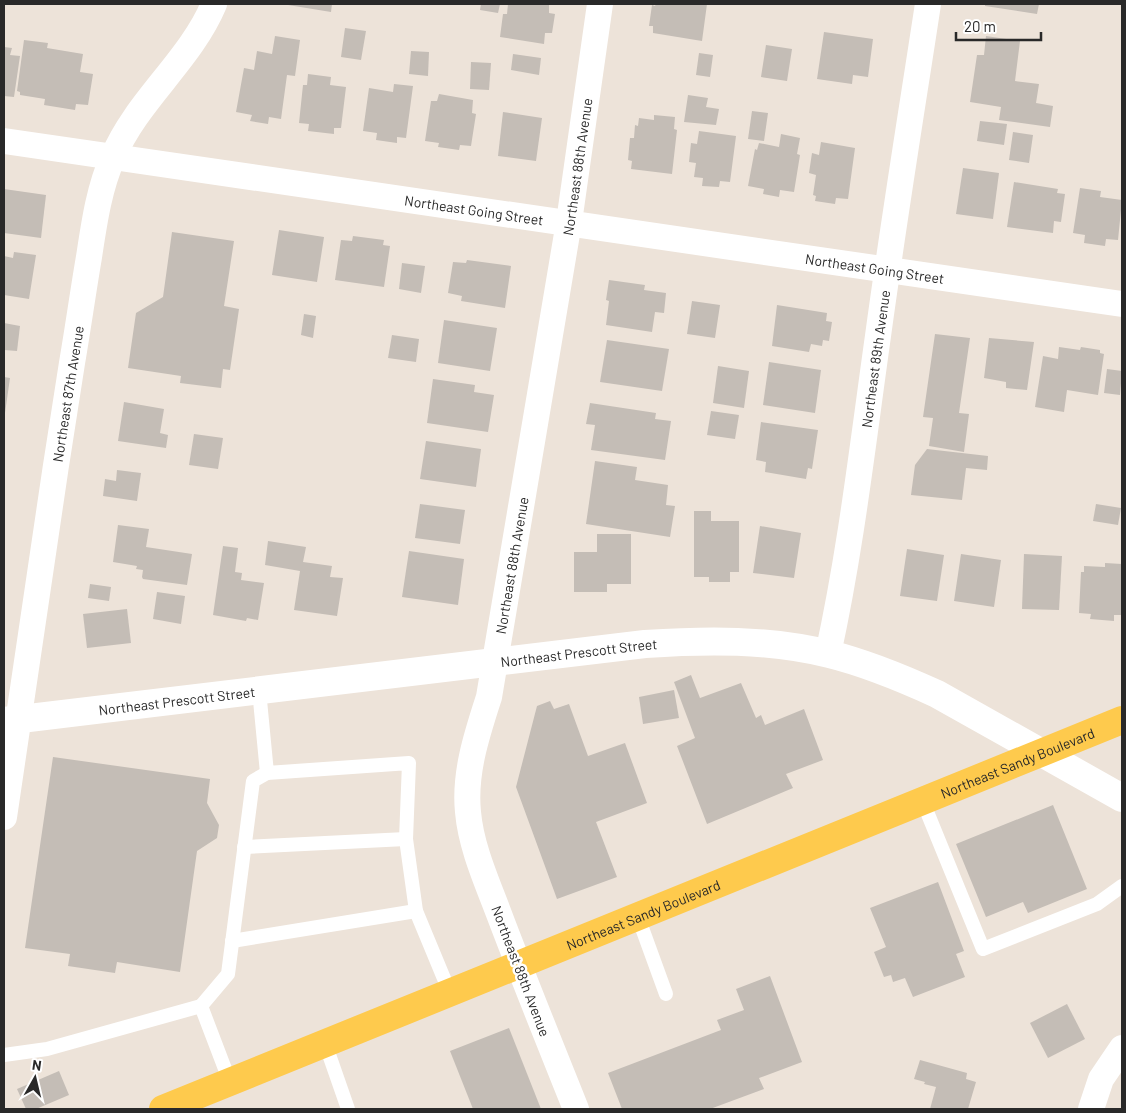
<svg xmlns="http://www.w3.org/2000/svg" width="1126" height="1113" viewBox="0 0 1126 1113" font-family="Barlow,sans-serif">
  <style>
    .building { fill: #c4bdb6 }
    .lines { fill: none; stroke-linecap: round; stroke-linejoin: round }
    .service { stroke: #fff; stroke-width: 14 }
    .minor { stroke: #fff; stroke-width: 26 }
    .tertiary { stroke: #fff; stroke-width: 28 }
    .primary { stroke: #feca4d; stroke-width: 28 }
    .labels { text-anchor: middle; dominant-baseline: central; stroke-width: 5; stroke-linejoin: round; paint-order: stroke }
    .street-label { font-size: 14px; fill: #292929; stroke: #fff }
  </style>
  <rect width="100%" height="100%" fill="#ede3d9"/>
  <g class="building">
    <polygon points="282,4 332,4 331,12"/>
    <polygon points="481,4 500,4 498,13 480,10"/>
    <polygon points="508,4 549,4 549,13 555,14 552,33 545,33 544,44 500,37 503,14 507,14"/>
    <polygon points="656,4 707,4 702,41 653,33 653,26 649,26 652,5 655,6"/>
    <polygon points="985,4 1039,4 1037,14 985,6"/>
    <polygon points="345,28 366,31 361,60 341,57"/>
    <polygon points="824,32 873,39 868,77 853,75 852,84 817,79"/>
    <polygon points="275,36 300,40 295,76 287,75 281,119 269,117 268,124 250,121 252,115 236,112 244,68 254,70 257,51 272,54"/>
    <polygon points="986,36 1020,41 1015,81 1039,84 1036,103 1053,106 1050,127 999,120 1001,107 970,102 977,55 984,55"/>
    <polygon points="24,40 48,43 47,48 83,54 80,72 93,74 88,105 76,104 75,110 44,105 45,99 20,95 20,92 17,91"/>
    <polygon points="766,45 792,49 787,81 761,77"/>
    <polygon points="4,47 12,48 10,55 20,56 14,97 4,96"/>
    <polygon points="411,51 429,52 428,76 409,74"/>
    <polygon points="699,53 713,55 710,77 696,75"/>
    <polygon points="513,54 541,58 539,75 511,70"/>
    <polygon points="471,62 491,63 489,90 470,89"/>
    <polygon points="308,74 331,77 330,85 346,87 341,128 334,128 334,134 308,131 309,124 299,123 303,85 307,85"/>
    <polygon points="394,84 413,86 406,138 397,137 397,143 376,140 377,133 363,131 369,88 393,92"/>
    <polygon points="439,94 473,100 472,113 476,114 471,146 460,145 459,150 438,147 439,143 425,141 431,101 437,101"/>
    <polygon points="688,95 708,98 706,107 719,109 716,125 684,122"/>
    <polygon points="752,111 768,113 764,141 748,139"/>
    <polygon points="503,112 542,118 536,161 498,156"/>
    <polygon points="654,115 675,117 674,129 677,130 672,174 631,169 632,161 628,160 630,138 634,138 635,125 638,126 639,118 654,120"/>
    <polygon points="980,121 1007,124 1004,145 977,141"/>
    <polygon points="699,131 736,136 730,182 720,181 719,187 702,186 703,178 694,177 696,163 689,162 691,143 697,144"/>
    <polygon points="1013,132 1033,135 1029,163 1009,160"/>
    <polygon points="781,134 800,138 797,154 800,155 794,192 780,190 779,197 763,194 764,189 748,186 755,149 757,150 759,143 779,147"/>
    <polygon points="821,142 855,148 848,199 836,198 835,204 815,201 816,196 813,195 816,175 809,173 812,153 819,155"/>
    <polygon points="963,168 999,173 993,219 956,214"/>
    <polygon points="1014,182 1058,189 1057,193 1065,194 1061,222 1054,221 1053,233 1007,227"/>
    <polygon points="1080,188 1101,191 1100,197 1122,200 1118,240 1106,239 1105,246 1084,243 1085,235 1073,233"/>
    <polygon points="4,189 46,195 41,238 4,233"/>
    <polygon points="279,230 324,237 317,282 272,275"/>
    <polygon points="172,232 234,241 224,306 239,309 230,370 223,369 221,388 180,383 181,376 128,368 136,313 163,297"/>
    <polygon points="353,236 384,240 383,245 390,246 384,287 335,280 341,240 352,241"/>
    <polygon points="14,252 36,255 29,299 4,295 4,256 13,258"/>
    <polygon points="467,260 511,266 505,308 461,301 462,296 448,293 453,262 466,263"/>
    <polygon points="402,263 425,266 421,293 399,289"/>
    <polygon points="609,280 645,285 644,290 666,293 664,313 655,312 652,332 606,325 609,301 606,300"/>
    <polygon points="692,301 720,305 715,338 687,334"/>
    <polygon points="777,305 827,313 826,321 832,322 829,341 823,340 822,346 811,344 809,352 772,346"/>
    <polygon points="304,314 316,316 313,338 301,335"/>
    <polygon points="444,320 497,328 490,371 438,363"/>
    <polygon points="4,323 20,326 17,351 4,350"/>
    <polygon points="935,334 970,338 959,413 969,414 964,452 929,446 933,418 923,417"/>
    <polygon points="392,335 419,339 416,362 388,358"/>
    <polygon points="989,338 1034,342 1027,390 1006,388 1006,382 984,378"/>
    <polygon points="607,340 669,349 662,391 600,382"/>
    <polygon points="1059,347 1080,350 1081,347 1100,350 1100,353 1104,354 1098,395 1067,390 1064,412 1035,407 1043,356 1058,359"/>
    <polygon points="769,362 821,370 815,413 763,405"/>
    <polygon points="718,366 749,371 744,408 713,403"/>
    <polygon points="1107,369 1122,371 1120,395 1104,393"/>
    <polygon points="4,377 10,378 5,413 4,412"/>
    <polygon points="433,379 475,385 474,392 494,395 488,432 427,423"/>
    <polygon points="124,402 164,409 160,433 168,435 166,448 118,441"/>
    <polygon points="590,403 656,413 655,419 671,421 665,460 591,450 595,425 586,424"/>
    <polygon points="711,411 739,415 735,439 707,435"/>
    <polygon points="761,422 818,430 812,469 808,468 806,479 765,472 766,462 756,460"/>
    <polygon points="194,434 223,438 218,469 189,465"/>
    <polygon points="426,441 481,449 476,487 420,479"/>
    <polygon points="927,449 988,456 987,470 966,468 962,500 911,495 915,465"/>
    <polygon points="595,461 637,467 635,480 668,485 666,505 675,506 670,537 586,524"/>
    <polygon points="117,470 141,473 137,501 103,496 105,479 116,481"/>
    <polygon points="420,504 465,510 460,544 415,538"/>
    <polygon points="1096,504 1121,508 1118,525 1093,521"/>
    <polygon points="694,511 711,511 711,521 739,521 739,572 730,572 730,582 709,582 709,577 694,577"/>
    <polygon points="118,525 149,529 146,547 192,554 187,585 143,579 142,577 143,570 136,569 137,566 113,562"/>
    <polygon points="760,526 801,533 794,578 753,573"/>
    <polygon points="597,534 631,534 631,584 607,584 607,592 574,592 574,552 597,552"/>
    <polygon points="268,541 306,547 303,562 332,566 330,577 343,578 337,616 294,610 300,571 265,565"/>
    <polygon points="223,546 238,548 235,572 242,573 241,580 264,583 258,620 247,618 246,621 213,615"/>
    <polygon points="907,549 944,555 937,601 900,596"/>
    <polygon points="409,551 464,559 458,605 402,597"/>
    <polygon points="961,554 1001,560 994,607 954,601"/>
    <polygon points="1024,554 1062,556 1059,610 1022,609"/>
    <polygon points="1105,563 1122,564 1122,615 1114,615 1114,621 1090,619 1091,614 1079,613 1081,572 1084,572 1084,566 1105,567"/>
    <polygon points="90,584 111,587 109,601 88,598"/>
    <polygon points="157,592 185,596 181,624 153,619"/>
    <polygon points="127,609 131,643 87,648 83,614"/>
    <polygon points="691,675 700,698 741,683 756,718 761,715 765,725 804,709 823,760 786,774 793,788 707,824 677,746 695,738 674,682"/>
    <polygon points="674,690 679,718 643,724 639,697"/>
    <polygon points="550,701 554,709 569,704 588,756 625,743 647,803 596,822 617,877 557,899 516,787 537,706"/>
    <polygon points="53,757 210,779 207,803 219,825 217,838 197,851 180,972 117,962 115,973 68,966 70,954 25,948"/>
    <polygon points="1053,805 1087,889 1028,913 1023,902 986,917 956,844"/>
    <polygon points="938,882 964,951 956,954 965,977 913,997 905,978 893,982 891,975 884,977 874,952 886,947 870,908"/>
    <polygon points="770,976 802,1062 759,1078 764,1089 710,1109 622,1109 608,1073 721,1030 717,1020 744,1010 736,989"/>
    <polygon points="1067,1004 1085,1039 1048,1058 1030,1023"/>
    <polygon points="509,1028 541,1109 473,1109 450,1051"/>
    <polygon points="920,1060 967,1073 966,1079 976,1082 968,1109 930,1109 936,1087 924,1084 925,1082 914,1079"/>
    <polygon points="59,1071 69,1095 36,1109 26,1109 17,1089"/>
  </g>
  <g class="lines">
    <g class="service">
      <polyline points="259,690 267,773 409,763 406,839 416,911 450,993"/>
      <polyline points="923,802 983,949 1097,904 1122,886"/>
      <polyline points="244,847 406,839"/>
      <polyline points="638,917 666,994"/>
      <polyline points="232,941 416,911"/>
      <polyline points="325,1043 348,1109"/>
      <polyline points="4,1055 47,1049 201,1006"/>
      <polyline points="230,1082 201,1006 228,974 253,781 267,773"/>
    </g>
    <g class="minor">
      <path id="s1" d="M4,141L1122,304"/>
      <path id="s2" d="M828,654C851,549 863,442 878,336C893,225 911,115 928,4"/>
      <path id="s3" d="M4,817C26,665 48,514 72,363C78,328 83,292 89,257C94,224 99,188 113,157C137,100 190,61 214,4"/>
      <path id="s4" d="M576,1109C550,1044 524,980 499,914C487,882 471,847 468,812C464,773 477,734 489,697L569,222L600,4"/>
      <polyline points="1091,1109 1101,1079 1122,1048"/>
    </g>
    <path class="tertiary" id="s5" d="M4,721L645,644C706,640 769,639 829,654C866,663 902,678 937,694L1122,798"/>
    <path class="primary" id="s6" d="M163,1109L1122,720"/>
  </g>
  <g class="labels">
    <g class="street-label">
      <text stroke="none"><textPath href="#s4" startOffset="972">Northeast 88th Avenue</textPath></text>
      <text stroke="none"><textPath href="#s1" startOffset="475">Northeast Going Street</textPath></text>
      <text stroke="none"><textPath href="#s1" startOffset="880">Northeast Going Street</textPath></text>
      <text stroke="none"><textPath href="#s2" startOffset="299">Northeast 89th Avenue</textPath></text>
      <text stroke="none"><textPath href="#s3" startOffset="428">Northeast 87th Avenue</textPath></text>
      <text stroke="none"><textPath href="#s4" startOffset="568">Northeast 88th Avenue</textPath></text>
      <text stroke="none"><textPath href="#s5" startOffset="579">Northeast Prescott Street</textPath></text>
      <text stroke="none"><textPath href="#s5" startOffset="174">Northeast Prescott Street</textPath></text>
      <text stroke="none"><textPath href="#s6" startOffset="922">Northeast Sandy Boulevard</textPath></text>
      <text stroke="none"><textPath href="#s6" startOffset="518">Northeast Sandy Boulevard</textPath></text>
      <text transform="translate(521 971) rotate(69)">Northeast 88th Avenue</text>
    </g>
  </g>
  <rect width="1126" height="1113" fill="none" stroke="#292929" stroke-width="10"/>
  <g transform="translate(35 1078) rotate(8)" stroke="#ffffff" stroke-width="4" paint-order="stroke">
  <path d="M0-4L9 19L0 12L-9 19Z" fill="#292929"/>
  <text y="-8" font-size="14" font-weight="bold" text-anchor="middle" fill="#292929">N</text>
  </g>
  <path d="M956 32v8h85v-8" fill="none" stroke="#292929" stroke-width="2.5"/>
  <text x="964" y="32" font-size="15" fill="#292929" stroke="#ffffff" stroke-width="4" paint-order="stroke">20 m</text>
</svg>
